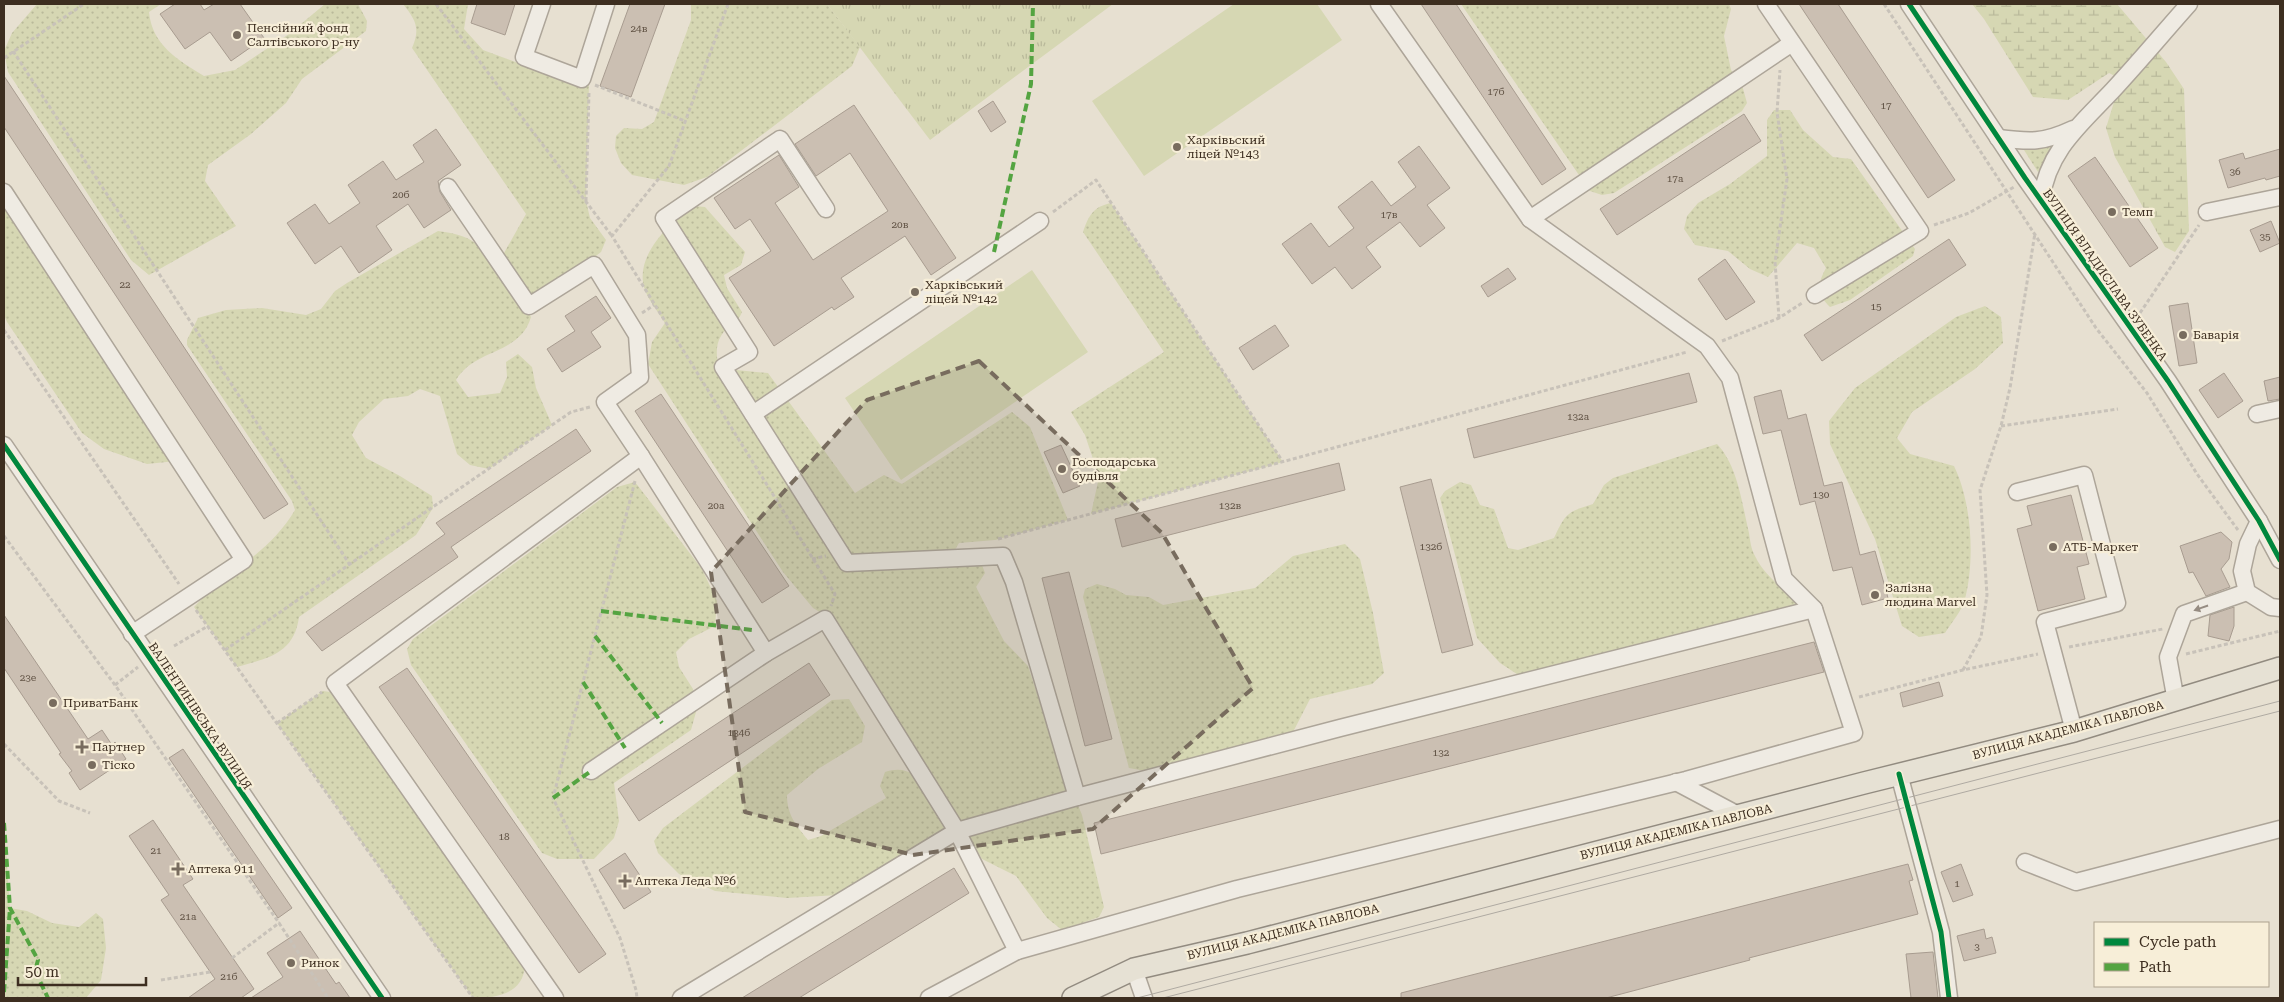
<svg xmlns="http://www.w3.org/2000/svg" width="2284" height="1002" viewBox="0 0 2284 1002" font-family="'Roboto Serif',serif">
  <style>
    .grass { fill: url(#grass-dots) }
    .wetland { fill: url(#wetland-marsh) }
    .park { fill: url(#park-tufts) }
    .pitch { fill: #d6d7b3 }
    .building { fill: #cbbfb2; stroke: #a89c90 }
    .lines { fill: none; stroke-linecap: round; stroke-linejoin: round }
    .minor-casing { stroke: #ada599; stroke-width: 19 }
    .major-casing { stroke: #928b80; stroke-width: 24 }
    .path { stroke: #c8c2b9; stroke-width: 3; stroke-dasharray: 4 2.5; stroke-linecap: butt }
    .minor { stroke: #efebe3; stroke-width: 16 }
    .major { stroke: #e6e1d4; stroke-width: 21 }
    .tram { stroke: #afaaa2; stroke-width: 1 }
    .quiet { stroke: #54a441; stroke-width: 4; stroke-dasharray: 8 4; stroke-linecap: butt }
    .cycleway-casing { stroke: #f7eed8; stroke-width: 8 }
    .cycleway { stroke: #00873e; stroke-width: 5 }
    .oneway { fill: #968c82 }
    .marked { fill: #786c5e; fill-opacity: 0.2; stroke: #786c5e; stroke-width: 4; stroke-dasharray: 10 6; stroke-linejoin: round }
    .poi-dot { fill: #786c5e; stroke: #f7eed8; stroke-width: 2 }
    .labels { text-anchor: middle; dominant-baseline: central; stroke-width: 4.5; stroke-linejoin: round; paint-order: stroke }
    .number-label { font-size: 10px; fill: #605244 }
    .poi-label { font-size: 12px; fill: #3d2e20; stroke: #f7eed8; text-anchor: start }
    .street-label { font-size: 12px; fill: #3d2e20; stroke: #f7eed8 }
  </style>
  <defs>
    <pattern id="grass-dots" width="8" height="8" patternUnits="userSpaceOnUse" patternTransform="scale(1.25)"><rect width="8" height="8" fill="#d6d7b3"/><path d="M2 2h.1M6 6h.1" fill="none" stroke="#b9b99a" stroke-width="1.8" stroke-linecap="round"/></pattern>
    <pattern id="wetland-marsh" width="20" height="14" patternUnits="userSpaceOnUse" patternTransform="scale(1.25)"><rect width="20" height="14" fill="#d6d7b3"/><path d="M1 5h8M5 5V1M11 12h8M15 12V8" fill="none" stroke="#b9b99a"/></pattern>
    <pattern id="park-tufts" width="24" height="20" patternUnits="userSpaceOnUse" patternTransform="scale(1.25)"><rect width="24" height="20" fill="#d6d7b3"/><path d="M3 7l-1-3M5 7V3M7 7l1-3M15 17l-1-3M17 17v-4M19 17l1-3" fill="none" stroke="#b9b99a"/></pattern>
  </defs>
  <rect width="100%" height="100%" fill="#e7e0d1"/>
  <g class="grass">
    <path d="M37,4H161L149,12C152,45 178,60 204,76L235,70L289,34L325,4H358L367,21L366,31L302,79L286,103L251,134L208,165L205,181L236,226L149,275L131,260L8,72L4,51L12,33Z"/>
    <path d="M403,4H468L464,29L483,50L529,67L541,66L589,83L586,201L590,218L606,240L601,252L588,262L540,293L527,294L505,262L504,253L526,214L412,48C421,28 415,19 403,4Z"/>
    <polygon points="691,4 827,4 860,47 852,66 707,177 684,185 632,175 621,163 615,148 616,136 624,128 642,129 654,122 691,20"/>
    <polygon points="1461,4 1729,4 1731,9 1724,36 1731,70 1742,85 1747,103 1742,111 1614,193 1602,195 1590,191"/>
    <path d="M1774,110H1790L1803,130L1833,157L1851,159L1915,249L1913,256L1850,300L1830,307C1817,294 1817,284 1826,268L1814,248L1797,243L1768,277L1750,269L1728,251L1695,245L1684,229L1687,216L1698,203L1730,184L1767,156V120Z"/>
    <polygon points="2057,144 2038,172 2024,150"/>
    <polygon points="4,195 176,461 147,464 104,449 82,433 7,322 4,315"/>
    <path d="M1111,203L1283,462L1091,514L1099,477L1085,435L1071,412L1164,352L1083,232C1089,215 1093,207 1111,203Z"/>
    <path d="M694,206L705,207L745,252L741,265L724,275L727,288L742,312C738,324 726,326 721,336C713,349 718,367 723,379L736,370L768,373L855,493L884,475L902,484L1012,412L1030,427L1068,520L995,540L959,543L946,565H982L985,573L976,587L1004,641L1028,666L1055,749L1082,815L1104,907L1099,917L1062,930L1047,918L1016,876L982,859L835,621L813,608L783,572L648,364L652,342L665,323C659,313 649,301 645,290C633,257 669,223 694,206Z"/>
    <path d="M438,231C451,233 465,235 475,243C493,257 517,297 531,317C520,355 475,348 456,380L468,397L500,393L507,377L506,362L518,354L532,367L536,388L552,425L489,469L470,465L457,454L440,396L420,389L408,396L384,399L359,422L352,435L366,458L400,476L432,496L433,508L416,535L299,617C294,654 268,658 237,667L194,607C226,572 270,553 295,510L292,501L187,345V340L198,318L226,310L262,308L306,315L321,309L335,291L347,283Z"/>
    <path d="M1985,306L2001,317L2003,343L1975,369L1912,412L1897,438L1910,454L1954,466C1972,503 1975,560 1965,599C1962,611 1951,623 1945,633L1919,637L1902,626L1875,539L1830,444L1829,421L1855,388L1956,317Z"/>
    <path d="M1717,444C1738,466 1742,504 1749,533C1750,540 1751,549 1755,556C1765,577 1782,586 1798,603L1797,609L1523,678L1500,663L1477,638L1440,498L1445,491L1460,482L1471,485L1480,505L1494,509L1508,548L1518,550L1554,538C1566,513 1567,512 1593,504L1604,485L1613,478Z"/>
    <polygon points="635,482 702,569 717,601 715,626 689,639 676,652 679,667 693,689 696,712 691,730 614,783 619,821 614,838 594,859 557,859 542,853 411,665 407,649 413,639 617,487"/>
    <polygon points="1345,544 1360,559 1373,613 1384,673 1372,684 1310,699 1292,734 1151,772 1129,768 1083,597 1085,589 1097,584 1115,589 1126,595 1149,597 1163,605 1255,588 1293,556"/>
    <path d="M323,691L337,693L525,964C524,994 497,998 473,998L277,723Z"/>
    <path d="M849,699L865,726L862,742L818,769L787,795C787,815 796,825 808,840L821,836L886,798L880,786L885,772C920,760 931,798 946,824L940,834L838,895L787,898L715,891L679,874L658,853L654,841L663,828L832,700Z"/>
    <polygon points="4,823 10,908 27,911 52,923 79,927 96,913 103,919 106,948 101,980 86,998 4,998"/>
  </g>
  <polygon class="wetland" points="1972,4 2117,4 2166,62 2184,89 2189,231 2175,252 2165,247 2159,236 2115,157 2106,128 2121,79 2109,73 2068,100 2033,97 1984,19"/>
  <polygon class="park" points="827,4 1113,4 930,140"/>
  <g class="pitch">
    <polygon points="1234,4 1317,4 1342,40 1144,176 1092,101"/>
    <polygon points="1032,270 1088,352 901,480 845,398"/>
  </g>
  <g class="building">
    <polygon points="175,4 200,4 204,10 214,4 240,4 264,38 231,61 210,32 185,49 160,14"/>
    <polygon points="477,4 515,4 505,35 471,23"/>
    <polygon points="630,4 665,4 631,97 600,86"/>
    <polygon points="1421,4 1456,4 1566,169 1542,185"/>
    <polygon points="1799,4 1838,4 1955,180 1928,198"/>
    <polygon points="4,76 288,504 264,519 4,127"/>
    <polygon points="993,101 1006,122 991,132 978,111"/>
    <polygon points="854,105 956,258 931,275 905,236 841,278 854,297 834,310 832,307 774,346 729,278 771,251 750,219 735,229 714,198 779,155 799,187 775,203 813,260 888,211 850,153 816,176 795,144"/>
    <polygon points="1744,114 1761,141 1617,235 1600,209"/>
    <polygon points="436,129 461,165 438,181 440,192 451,210 424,228 408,204 376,226 392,250 359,273 341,246 315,264 287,223 315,204 329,224 360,203 348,185 383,161 396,180 424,162 413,145"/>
    <polygon points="1419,146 1450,188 1427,205 1445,228 1420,247 1400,222 1366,247 1381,267 1352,289 1335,267 1312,284 1282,244 1311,223 1329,247 1354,228 1338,207 1372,181 1391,206 1416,187 1398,162"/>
    <polygon points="2280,149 2280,176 2266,180 2265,178 2228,188 2219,160 2243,153 2245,159"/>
    <polygon points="2095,157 2158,248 2130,267 2068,176"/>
    <polygon points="2271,221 2280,243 2260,252 2250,230"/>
    <polygon points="1949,239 1966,265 1822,361 1804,335"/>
    <polygon points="1725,259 1755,302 1726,320 1698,279"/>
    <polygon points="1508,268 1516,279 1488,297 1481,286"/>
    <polygon points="596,296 611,318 591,332 601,347 562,372 547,349 575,331 565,316"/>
    <polygon points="2188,303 2197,363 2179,366 2169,306"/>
    <polygon points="1275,325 1289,346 1253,370 1239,348"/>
    <polygon points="1689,373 1697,402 1474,458 1467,429"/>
    <polygon points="2224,373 2243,401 2218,418 2199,390"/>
    <polygon points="2280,377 2280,399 2268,401 2264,381"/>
    <polygon points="1781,390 1788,419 1806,414 1824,486 1842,482 1860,555 1875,551 1888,598 1862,605 1852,567 1833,571 1815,501 1800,505 1781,430 1763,434 1754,397"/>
    <polygon points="661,394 789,586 762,603 635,411"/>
    <polygon points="576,429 591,451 451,547 458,557 322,651 306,632 445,534 436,523"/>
    <polygon points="1061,445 1080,486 1063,493 1044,452"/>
    <polygon points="1339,463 1345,490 1122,547 1115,519"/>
    <polygon points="1431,479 1473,645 1442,653 1400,487"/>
    <polygon points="2071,495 2089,564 2077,567 2085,599 2038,611 2017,529 2032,525 2027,506"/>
    <polygon points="2221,532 2232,542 2229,559 2221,569 2230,587 2206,596 2193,572 2189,573 2180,546"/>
    <polygon points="1069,572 1112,739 1085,746 1042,578"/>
    <polygon points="2234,607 2234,626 2229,641 2208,636 2210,615"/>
    <polygon points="4,615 88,739 102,730 112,745 115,742 126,759 80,790 69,773 72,771 59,754 61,753 4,668"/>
    <polygon points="1814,642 1824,672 1101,854 1094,823"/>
    <polygon points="809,663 830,695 639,821 618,789"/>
    <polygon points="407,668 606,954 579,973 379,687"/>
    <polygon points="1939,682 1943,696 1903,707 1900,693"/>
    <polygon points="183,749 292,908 278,918 169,758"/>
    <polygon points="153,820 193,879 183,885 254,989 241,998 188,998 215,979 161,900 169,895 129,836"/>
    <polygon points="625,853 651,892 624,909 599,870"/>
    <polygon points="1908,864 1913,880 1909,881 1918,914 1749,958 1750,960 1606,998 1401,998 1401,993"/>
    <polygon points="1961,864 1973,895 1953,902 1941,872"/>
    <polygon points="954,868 969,893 799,998 742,998"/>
    <polygon points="1984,929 1986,939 1992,937 1996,953 1964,961 1957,936"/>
    <polygon points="300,931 336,984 339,982 350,998 251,998 283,977 267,953"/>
    <polygon points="1933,952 1938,998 1911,998 1906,954"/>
  </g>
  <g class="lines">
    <g class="minor-casing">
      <g id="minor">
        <polyline points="542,4 524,57 582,79 606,4"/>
        <polyline points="1766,4 1920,231 1815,295"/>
        <polyline points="1909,4 2025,178 2168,381 2259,521 2280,560"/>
        <path d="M1998,138C2030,142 2043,143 2073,129"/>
        <polyline points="448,187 529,306 594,265 637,335 640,377 605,402 641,456 766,653"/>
        <polyline points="4,192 244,560 132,634"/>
        <path d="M2041,200C2048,150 2080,125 2113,90C2139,62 2164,32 2189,4"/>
        <polyline points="826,209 780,139 664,218 749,352 723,367 847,563 1003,556 1014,582 1077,797"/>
        <polyline points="2207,212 2280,197"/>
        <polyline points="1530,219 1792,43"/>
        <polyline points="753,414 1040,221"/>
        <polyline points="2257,414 2280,409"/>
        <polyline points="4,445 382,998"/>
        <polyline points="2017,492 2084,475 2117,603 2045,622 2074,731"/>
        <polyline points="2259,521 2248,544 2242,571 2247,592 2271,607 2280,608"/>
        <polyline points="2176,701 2168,657 2184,614 2247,592"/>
        <polyline points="591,771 766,653 825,619 957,831 1017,951"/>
        <polyline points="1899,774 1941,932 1949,998"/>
        <polyline points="1676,782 1740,816"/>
        <polyline points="2025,862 2076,882 2280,829"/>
        <polyline points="1134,969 1144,998"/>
        <polyline points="555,998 335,683 641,456"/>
        <polyline points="681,998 957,831 1077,797 1340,728 1814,609"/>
        <polyline points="929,998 1017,951 1237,889 1686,780 1854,733 1814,609 1784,579 1730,378 1707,346 1530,219 1379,4"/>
      </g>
    </g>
    <g class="major-casing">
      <polyline id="major" points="1073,998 1134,969 1247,943 1864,783 2074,731 2280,668"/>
    </g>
    <g class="path">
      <polyline points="436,4 612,236"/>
      <polyline points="728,4 669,166 612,236 835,594 831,606"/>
      <polyline points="1884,4 2096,328 2147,393 2197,474 2238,530"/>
      <polyline points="13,51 350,565"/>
      <polyline points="4,58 84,4"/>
      <polyline points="595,85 685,121"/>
      <polyline points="586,201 589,92"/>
      <polyline points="1053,212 1096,180 1283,462"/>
      <polyline points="1934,225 1969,213 2014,187"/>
      <polyline points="642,313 654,305"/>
      <polyline points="2140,313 2199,225"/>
      <polyline points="1779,318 1775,262 1787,179 1777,112 1780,70"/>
      <polyline points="4,330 179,584"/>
      <polyline points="1722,341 1779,318 1802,303"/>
      <polyline points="2001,426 2118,409"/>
      <polyline points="635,481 553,798 620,938 636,990 637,998"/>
      <polyline points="4,536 115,685 279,923"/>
      <polyline points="998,539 1687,352"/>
      <polyline points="812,559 826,556"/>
      <polyline points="196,610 473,998"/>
      <polyline points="174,646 208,626"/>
      <polyline points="2069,647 2163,629"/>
      <polyline points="225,650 571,412 590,407"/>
      <polyline points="2186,654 2280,631"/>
      <polyline points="1963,670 1981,637 1987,595 1980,490 2001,426 2010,388 2035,233"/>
      <polyline points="115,685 138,667"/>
      <polyline points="1859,697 1963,670 2038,654"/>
      <polyline points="277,723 322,692"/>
      <polyline points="4,744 59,801 90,813"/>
      <polyline points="232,958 279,923 328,998"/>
      <polyline points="161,980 210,972"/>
    </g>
    <use href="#minor" class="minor"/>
    <use href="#major" class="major"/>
    <g class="tram">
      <polyline points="1137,998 2280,701"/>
      <polyline points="1163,998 2280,711"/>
    </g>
    <g class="quiet">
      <polyline points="994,252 1031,84 1033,4"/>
      <polyline points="601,611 752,630"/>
      <polyline points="595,636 662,723"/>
      <polyline points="583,682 625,748"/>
      <polyline points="553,798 591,771"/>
      <polyline points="4,823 10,908 38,960 35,971 48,998"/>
      <polyline points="4,992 10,908"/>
    </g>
    <g class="cycleway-casing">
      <g id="cycleway">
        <polyline points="1909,4 2025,178 2168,381 2259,521 2280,560"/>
        <polyline points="4,445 382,998"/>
        <polyline points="1899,774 1941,932 1949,998"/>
      </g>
    </g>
    <use href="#cycleway" class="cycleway"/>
  </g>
  <defs><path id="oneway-solid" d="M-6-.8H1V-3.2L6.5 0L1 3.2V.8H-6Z" transform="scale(1.25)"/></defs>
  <use class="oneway" href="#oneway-solid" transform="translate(2201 608) rotate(161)"/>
  <path class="marked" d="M979,361L1162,533L1253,688L1093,829L913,855L745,812L711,572L867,400Z"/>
  <g class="poi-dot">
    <circle cx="237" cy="35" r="5"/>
    <circle cx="1177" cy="147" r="5"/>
    <circle cx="2112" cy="212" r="5"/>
    <circle cx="915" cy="292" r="5"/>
    <circle cx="2183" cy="335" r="5"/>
    <circle cx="1062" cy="469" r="5"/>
    <circle cx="2053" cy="547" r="5"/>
    <circle cx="1875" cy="595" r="5"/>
    <circle cx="53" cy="703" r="5"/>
    <path d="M79.5 739.5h5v5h5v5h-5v5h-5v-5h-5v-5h5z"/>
    <circle cx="92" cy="765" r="5"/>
    <path d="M175.5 861.5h5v5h5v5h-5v5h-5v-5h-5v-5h5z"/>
    <path d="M622.5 873.5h5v5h5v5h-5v5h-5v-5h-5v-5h5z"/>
    <circle cx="291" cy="963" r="5"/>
  </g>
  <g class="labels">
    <g class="number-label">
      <text x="639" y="28">24в</text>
      <text x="1496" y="91">17б</text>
      <text x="1886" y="105">17</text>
      <text x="2235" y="171">36</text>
      <text x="1675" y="178">17а</text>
      <text x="401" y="194">20б</text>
      <text x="1389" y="214">17в</text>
      <text x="900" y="224">20в</text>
      <text x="2265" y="236">35</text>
      <text x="125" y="284">22</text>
      <text x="1876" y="306">15</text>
      <text x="1578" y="416">132а</text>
      <text x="1821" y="494">130</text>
      <text x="716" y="505">20а</text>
      <text x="1230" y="505">132в</text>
      <text x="1431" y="546">132б</text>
      <text x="28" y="677">23е</text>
      <text x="739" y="732">134б</text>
      <text x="1441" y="752">132</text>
      <text x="504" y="836">18</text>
      <text x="156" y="850">21</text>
      <text x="1957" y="883">1</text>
      <text x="188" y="916">21а</text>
      <text x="1977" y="946">3</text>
      <text x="229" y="976">21б</text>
    </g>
    <g class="poi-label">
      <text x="247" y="28">Пенсійний фонд<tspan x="247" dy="14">Салтівського р-ну</tspan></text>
      <text x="1187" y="140">Харківьский<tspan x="1187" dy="14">ліцей №143</tspan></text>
      <text x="2122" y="212">Темп</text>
      <text x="925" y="285">Харківський<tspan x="925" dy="14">ліцей №142</tspan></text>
      <text x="2193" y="335">Баварія</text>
      <text x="1072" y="462">Господарська<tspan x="1072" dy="14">будівля</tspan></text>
      <text x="2063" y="547">АТБ-Маркет</text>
      <text x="1885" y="588">Залізна<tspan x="1885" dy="14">людина Marvel</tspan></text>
      <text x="63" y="703">ПриватБанк</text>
      <text x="92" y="747">Партнер</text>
      <text x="102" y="765">Тіско</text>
      <text x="188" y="869">Аптека 911</text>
      <text x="635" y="881">Аптека Леда №6</text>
      <text x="301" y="963">Ринок</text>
    </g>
    <g class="street-label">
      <text transform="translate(2105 275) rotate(55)">ВУЛИЦЯ ВЛАДИСЛАВА ЗУБЕНКА</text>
      <text transform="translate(200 716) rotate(56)">ВАЛЕНТИНІВСЬКА ВУЛИЦЯ</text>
      <text transform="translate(2068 730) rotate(-15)">ВУЛИЦЯ АКАДЕМІКА ПАВЛОВА</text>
      <text transform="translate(1676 832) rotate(-14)">ВУЛИЦЯ АКАДЕМІКА ПАВЛОВА</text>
      <text transform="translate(1283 932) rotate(-14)">ВУЛИЦЯ АКАДЕМІКА ПАВЛОВА</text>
    </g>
  </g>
  <rect width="2284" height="1002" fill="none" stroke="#3d2e20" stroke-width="10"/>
  <rect x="2094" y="922" width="175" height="65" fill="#f7eed8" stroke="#ada18e"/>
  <rect x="2104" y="938" width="25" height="8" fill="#00873e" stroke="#ada18e"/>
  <text x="2139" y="947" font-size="15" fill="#3d2e20">Cycle path</text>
  <rect x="2104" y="963" width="25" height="8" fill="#54a441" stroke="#ada18e"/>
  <text x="2139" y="972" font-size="15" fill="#3d2e20">Path</text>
  <path d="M18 977v8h128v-8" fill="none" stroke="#3d2e20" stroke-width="2.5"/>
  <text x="25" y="977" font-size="15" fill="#3d2e20" stroke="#f7eed8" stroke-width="4" paint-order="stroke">50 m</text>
</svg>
